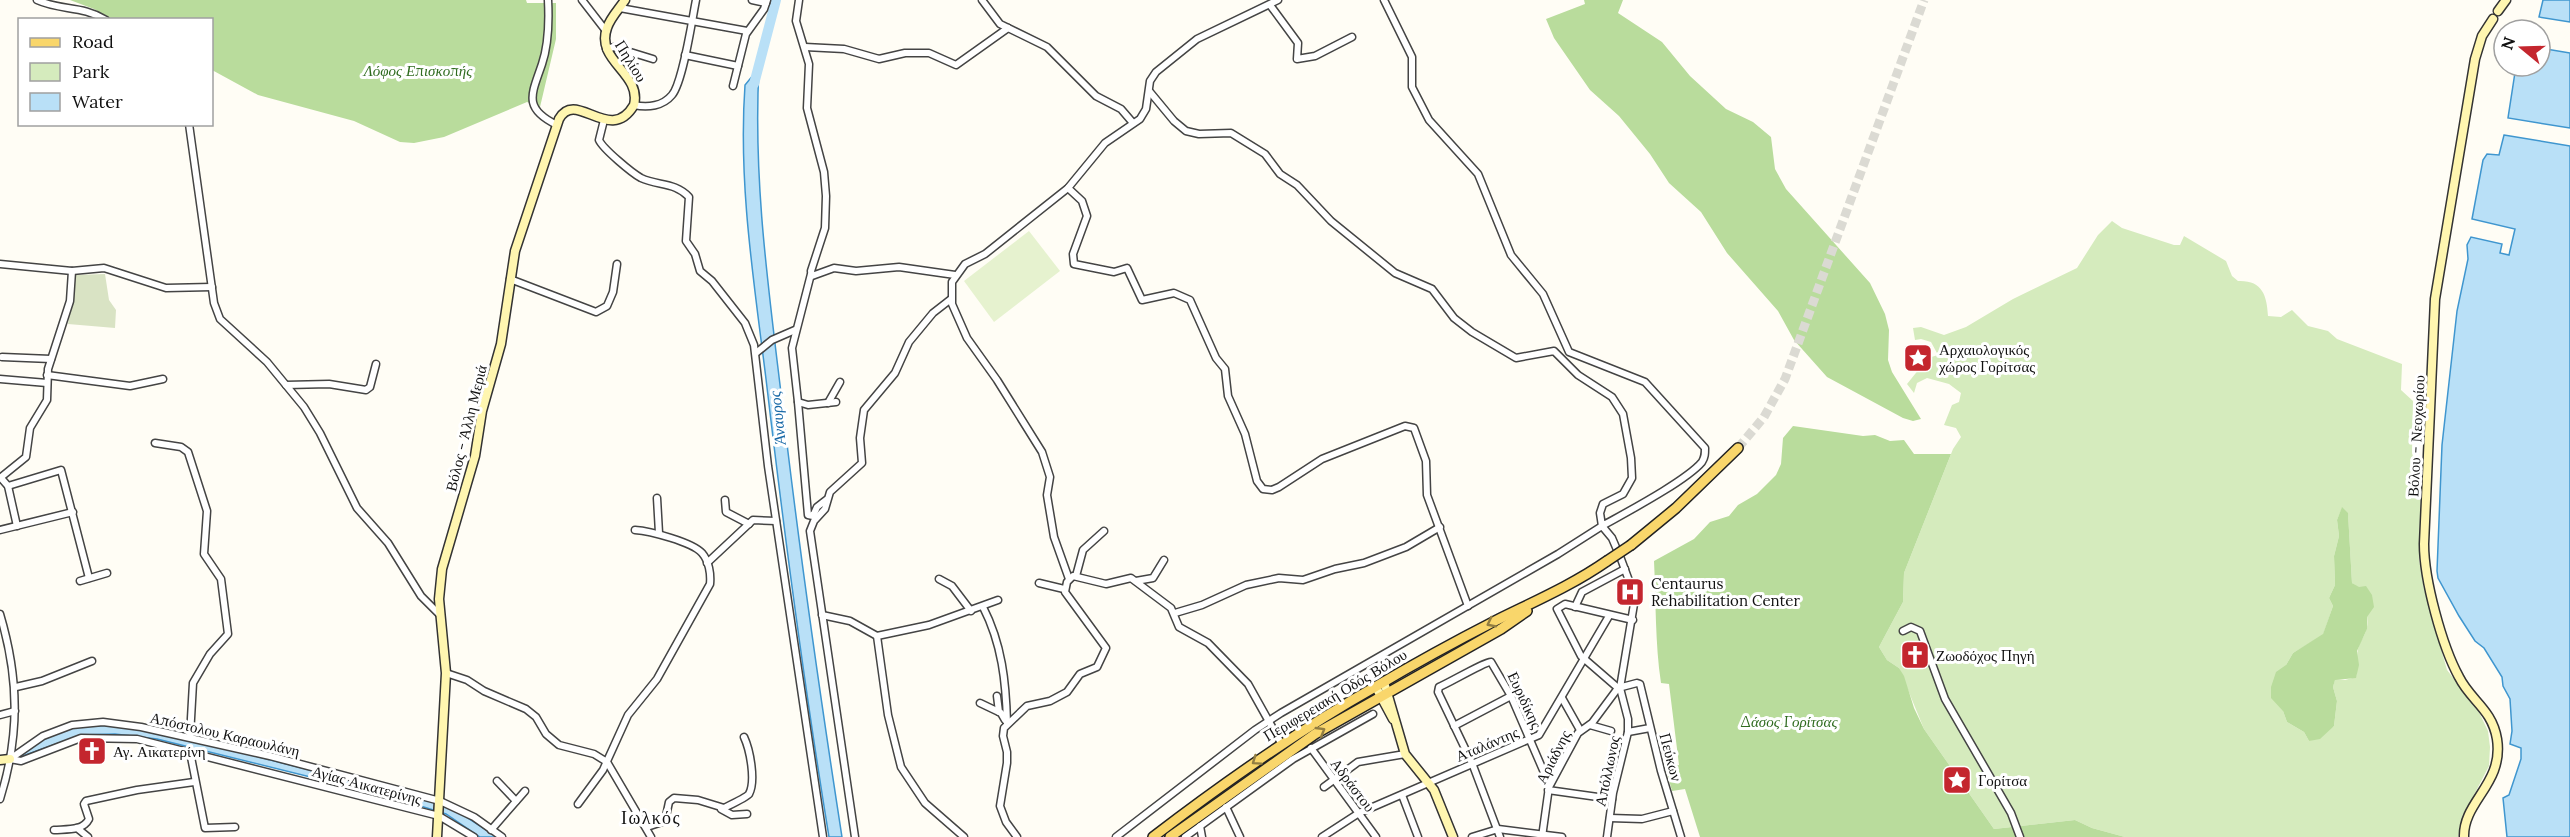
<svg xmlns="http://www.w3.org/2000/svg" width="2570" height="837" viewBox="0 0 2570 837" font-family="Lora,serif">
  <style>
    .green { fill: #d5ebbd; fill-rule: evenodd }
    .forest { fill: #b9dc9c }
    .cemetery { fill: #d9e3c4 }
    .pitch { fill: #e6f2cf }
    .water { fill: #b9e0f7; stroke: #3f96cf; stroke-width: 1.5 }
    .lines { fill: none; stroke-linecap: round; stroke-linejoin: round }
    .river { stroke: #b9e0f7; stroke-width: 10 }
    .primary-tunnel { stroke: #dbdad3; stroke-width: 9; stroke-dasharray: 9 4.5; stroke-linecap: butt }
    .street-casing { stroke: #444; stroke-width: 9 }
    .secondary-casing { stroke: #333; stroke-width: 11 }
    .primary-casing { stroke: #222; stroke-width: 12 }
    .street { stroke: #fff; stroke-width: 6 }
    .secondary { stroke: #fff6b0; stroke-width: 8 }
    .primary { stroke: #f9d66b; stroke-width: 9 }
    .primary-bridge-casing { stroke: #222; stroke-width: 12; stroke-linecap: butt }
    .primary-bridge { stroke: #f9d66b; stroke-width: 9 }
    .oneway { stroke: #917d42 }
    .labels { text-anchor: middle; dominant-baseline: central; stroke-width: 6; stroke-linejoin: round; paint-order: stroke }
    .street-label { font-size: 15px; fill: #111; stroke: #fff }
    .park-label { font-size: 15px; font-style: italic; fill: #2f6b1f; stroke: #fff }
    .poi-label { font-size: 15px; fill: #111; stroke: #fff; text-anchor: start }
    .water-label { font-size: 16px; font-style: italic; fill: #1768a6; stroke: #fff }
    .quarter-label { font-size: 18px; letter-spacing: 1.5px; fill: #111; stroke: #fff }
  </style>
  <rect width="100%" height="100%" fill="#fffdf5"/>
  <path class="green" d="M2112,221L2122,228L2174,245H2180L2184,236L2226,261L2232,276L2238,281C2262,280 2267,295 2268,316L2281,317L2292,310L2308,326L2328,331L2337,339L2402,364L2401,390L2413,401L2412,451L2415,470L2421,483L2419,559L2424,589L2447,670L2477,708L2488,731L2490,747L2489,766L2463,816L2458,837H2125L2092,828L2075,820L1994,829L1924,729L1899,668L1887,660L1879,647L1903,602L1904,573L1953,449L1961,437L1956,428L1944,425L1952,405L1959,402L1961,393L1949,384L1927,378L1917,383L1914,393L1907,384L1928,358L1938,355L1931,342L1921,339L1915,340L1913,328L1921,327L1944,335L1966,327L2013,299L2077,268L2098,235ZM2342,508L2348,514L2352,583C2363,590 2369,614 2367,627C2366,634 2360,641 2358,649C2356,658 2358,668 2356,677L2345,680L2335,679L2333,687L2337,701L2334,726L2309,741L2304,732L2287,722L2283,711L2286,665L2293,653L2323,635L2333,606L2329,598L2335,585L2334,556L2339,536L2337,520Z"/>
  <g class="forest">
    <polygon points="70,0 526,0 527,3 556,3 556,39 540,107 527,102 444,137 414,143 400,142 354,121 258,95 212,70 212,20 112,19 94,9"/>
    <polygon points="1584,0 1623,0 1618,13 1662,42 1690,76 1726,109 1753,122 1771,137 1775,169 1786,189 1870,283 1885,314 1889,330 1888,360 1892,372 1921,419 1913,421 1903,418 1827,377 1794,340 1778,311 1727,253 1701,212 1669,183 1650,154 1619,116 1590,90 1554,38 1546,19 1585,4"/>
    <path d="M1793,426L1863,436L1875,435L1890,441L1904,440L1914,454H1951L1904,573L1903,602L1879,647L1887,660L1899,668L1904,676L1914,708L1924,729L1994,829L2075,820L2092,828L2125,837H1700L1685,789L1672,791L1666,769L1679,765L1669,684L1661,683C1655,643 1656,601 1654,561L1694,539L1710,522L1729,516L1738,505L1757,494L1776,475L1781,464L1783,438Z"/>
    <polygon points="2342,507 2348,513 2352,583 2359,587 2366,586 2372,595 2374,607 2367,617 2367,629 2357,651 2359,665 2356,678 2335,680 2333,687 2337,701 2334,726 2320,739 2309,741 2304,732 2287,722 2283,711 2271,698 2271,687 2276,672 2286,665 2293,653 2323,634 2333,606 2329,598 2335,585 2334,556 2339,536 2337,520"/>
  </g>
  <polygon class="cemetery" points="105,274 109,300 116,310 115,328 68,324 76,275"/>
  <polygon class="pitch" points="1029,231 1060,271 994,322 964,281"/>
  <g class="water">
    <polygon points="2543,0 2570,0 2570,22 2539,17"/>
    <polygon points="2540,48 2570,53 2570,128 2508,118 2516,66 2540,66"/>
    <path d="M759,68C753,177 768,285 781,393C798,541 819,689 842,837H829C804,685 784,532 766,379C754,282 738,183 745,85Z"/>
    <polygon points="2504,135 2570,146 2570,837 2507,837 2503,798 2509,795 2521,759 2521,748 2510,744 2512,731 2510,699 2503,686 2502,677 2484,648 2475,641 2459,616 2438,578 2437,571 2442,445 2457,311 2468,259 2467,245 2471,237 2502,244 2500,253 2509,255 2515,229 2472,219 2483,160 2487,154 2499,155"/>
    <polygon points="116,725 172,735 448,805 497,837 480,837 446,814 395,798 157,739 115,734 81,735 20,757 23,748 73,727"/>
  </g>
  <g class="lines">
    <polyline class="river" points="754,84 776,0"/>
    <polyline class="primary-tunnel" points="1738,448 1764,417 1785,379 1924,0"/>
    <g class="street-casing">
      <g id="street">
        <path d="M37,0C61,11 82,5 106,20"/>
        <path d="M548,0C549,19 548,46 542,64C532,94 522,108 557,125"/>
        <polyline points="582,0 606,31"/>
        <polyline points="752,0 766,3"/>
        <polyline points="799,0 796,21 809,64 807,108 824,172 826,196 825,228 811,271 812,276 834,268 856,271 899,267 955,275"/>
        <polyline points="982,0 1000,24 1047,47 1096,96 1121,109 1133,123"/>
        <polyline points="1270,5 1298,43 1297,59 1315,56 1352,37"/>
        <polyline points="620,8 747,31"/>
        <polyline points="805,47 844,49 879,59 905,53 929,53 956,65 1008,28"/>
        <polyline points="606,49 614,47 653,59"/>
        <polyline points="685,55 738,66"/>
        <polyline points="733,86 746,34 764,9 767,0"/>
        <path d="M1150,92L1174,121L1186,131L1199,134L1231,133L1265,154L1280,174L1297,185L1331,221L1395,273L1432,289L1454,318L1472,332L1516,358L1554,351L1578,375L1612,397L1623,414L1631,458L1632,478L1623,494L1603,504L1600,513L1602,526C1625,513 1686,481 1702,462C1705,457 1705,454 1705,448L1645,382L1569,352L1543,294L1511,255L1478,174L1429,120L1412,87V57L1384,0"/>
        <path d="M634,105C648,108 663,106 672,95C683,82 692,20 696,0"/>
        <path d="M604,120L599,140C603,149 632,173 641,178C658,186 675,182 689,197L686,241L695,254L700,271L712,281L745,323L754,345L768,466L823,837"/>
        <polyline points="189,124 214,303 220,319 267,362 304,407 320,433 357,508 388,543 421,596 440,615"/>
        <polyline points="1068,188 1082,201 1087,216 1073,254 1074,264 1114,272 1127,268 1142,300 1174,293 1190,300 1216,358 1225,369 1228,396 1245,434 1257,481 1263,489 1272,490 1279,487 1322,459 1405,426 1414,428 1426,461 1427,495 1468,606"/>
        <polyline points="0,264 72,271 104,268 166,288 212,287"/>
        <polyline points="811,274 792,348 798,402 808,405 836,402"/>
        <polyline points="510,279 596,312 607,306 613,292 617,264"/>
        <polyline points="756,353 772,340 795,330"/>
        <polyline points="2,357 51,359"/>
        <polyline points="47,375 130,386 163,379"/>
        <polyline points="0,379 47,383"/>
        <polyline points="286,385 329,384 366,390 370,387 376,364"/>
        <polyline points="798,402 808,515 813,516 817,507 826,500"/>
        <polyline points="828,403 840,382"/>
        <polyline points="155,443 181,447 188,452 207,511 204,554 221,579 228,634 210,654 193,683 190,736"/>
        <polyline points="0,478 26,457 30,428 47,400 48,369 70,301 72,271"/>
        <polyline points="1,478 8,486 17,526"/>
        <polyline points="8,486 61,470 89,578"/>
        <polyline points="657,498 659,533"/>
        <polyline points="725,500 726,512 749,524"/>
        <polyline points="0,530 73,512"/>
        <polyline points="707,563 753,520 776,521"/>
        <polyline points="1076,576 1083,550 1104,531"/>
        <polyline points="939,579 952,586 971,611"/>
        <polyline points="1069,579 1054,537 1047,495 1050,477 1042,452 997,380 967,338 952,304 952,282 965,264 985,254 1068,188 1105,143 1140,119 1146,109 1150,81 1156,72 1197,39 1278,0"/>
        <polyline points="80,581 107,573"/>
        <polyline points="1136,581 1153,578 1164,560"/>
        <polyline points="1039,583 1064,589"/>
        <path d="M983,607C1002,644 1006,682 1007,723"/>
        <polyline points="1575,607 1582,592 1625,569"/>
        <polyline points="1175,613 1202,605 1246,585 1279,578 1303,580 1335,569 1364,563 1406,547 1440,527"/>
        <path d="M0,614C19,678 20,735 0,799"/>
        <polyline points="822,615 850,621 877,636"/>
        <polyline points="1903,631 1911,627 1920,631 1945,699 2011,813 2020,837"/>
        <polyline points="446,673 467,680 484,691 526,709 536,717 546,734 559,745 594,754 607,762 651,837"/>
        <polyline points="16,687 42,681 92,661"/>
        <polyline points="1618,688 1581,656 1557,609 1565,604 1633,620"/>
        <polyline points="997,696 999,712"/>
        <polyline points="1562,698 1580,730"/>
        <polyline points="980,703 1001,713 1005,720"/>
        <polyline points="0,715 15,711"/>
        <polyline points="1590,725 1611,731"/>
        <polyline points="1454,726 1511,696"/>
        <polyline points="1628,732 1650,728"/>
        <polyline points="1311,748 1376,837"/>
        <polyline points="190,752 205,828 235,827"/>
        <polyline points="10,759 43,736 72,725 103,722 141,727 270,756 440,801 474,817 502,837"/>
        <polyline points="10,759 21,761 81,738 137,739 439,816 474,837"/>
        <polyline points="497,781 516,801"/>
        <polyline points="1324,787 1358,762 1405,754"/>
        <polyline points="1548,790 1612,799"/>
        <polyline points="1402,795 1418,837"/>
        <path d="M578,804L603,770L628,715L657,679L710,584C711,574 709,561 702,553C692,542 650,531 635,530"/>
        <polyline points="1226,807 1240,837"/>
        <polyline points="721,809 732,815 747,814"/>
        <polyline points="1610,818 1642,819 1673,811"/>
        <polyline points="1200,826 1202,837"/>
        <path d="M647,827L665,821L669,802L674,798L698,800L724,808C728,806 747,797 749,794C756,781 750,750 744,737"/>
        <polyline points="77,828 88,837"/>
        <path d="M54,830C67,829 83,831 89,819L84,804L86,801L137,790L194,782"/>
        <polyline points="491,830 525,791"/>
        <polyline points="855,837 810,531 814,521 825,509 830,492 862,463 860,438 864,410 895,373 909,342 933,313 951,299"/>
        <polyline points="964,837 925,803 901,767 888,715 877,636 929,625 998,600"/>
        <polyline points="1017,837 1006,822 1000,806 1007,763 1007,752 1003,736 1004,728 1027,706 1050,701 1067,692 1080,674 1097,667 1106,648 1065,592 1067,582 1073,576 1106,584 1131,578 1171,608 1179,627 1208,643 1248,684 1281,743"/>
        <polyline points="1116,837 1255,730 1281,713 1558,554 1602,526 1612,538 1621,559 1631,586 1634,604 1620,688 1628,719 1628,732 1613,793 1607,837"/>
        <polyline points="1185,837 1293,759 1373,714"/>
        <polyline points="1322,837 1359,813 1539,735 1609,616"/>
        <polyline points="1472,837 1498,829 1562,837"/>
        <path d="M1500,837L1472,763L1438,692L1439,687C1449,683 1486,661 1491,662L1511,696L1546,777L1551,782"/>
        <polyline points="1542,837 1549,787 1578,733 1592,723 1618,688 1637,683 1640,684 1661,771 1681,837"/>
      </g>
    </g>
    <g class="secondary-casing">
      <g id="secondary">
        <polyline points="2498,11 2506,0"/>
        <polyline points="1384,682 1405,754 1434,790 1453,837"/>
        <polyline points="1378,691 1393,719"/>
        <polyline points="0,760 10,759"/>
        <path d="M437,837L446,673L439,599L442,569L475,456L482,411L501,344L515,251L559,119C576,88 610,146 634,105C642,73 595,61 607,28C610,18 619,9 625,0"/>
        <path d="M2464,837C2463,801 2504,784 2497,739C2492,709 2471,701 2459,677C2442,646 2424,580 2424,544L2435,299L2475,59L2482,36L2493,19"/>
      </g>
    </g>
    <g class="primary-casing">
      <g id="primary">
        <polyline points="1631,545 1676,508 1738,448"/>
        <path d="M1153,837C1225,782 1297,731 1375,687C1414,664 1454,642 1495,621C1533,602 1571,586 1607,561"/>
        <polyline points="1170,837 1315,734 1501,629 1527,611"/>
      </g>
    </g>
    <use href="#street" class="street"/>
    <use href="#secondary" class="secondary"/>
    <use href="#primary" class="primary"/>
    <g class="primary-bridge-casing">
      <polyline id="primary-bridge" points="1607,561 1631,545"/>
    </g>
    <use href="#primary-bridge" class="primary-bridge"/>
  </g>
  <defs><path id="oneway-chevron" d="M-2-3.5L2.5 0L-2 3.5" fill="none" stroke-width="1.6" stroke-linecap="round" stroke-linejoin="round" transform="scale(1.5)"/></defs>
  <g class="oneway">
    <use href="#oneway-chevron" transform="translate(1491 623) rotate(153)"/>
    <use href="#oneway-chevron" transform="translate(1321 731) rotate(-31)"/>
    <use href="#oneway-chevron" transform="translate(1256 761) rotate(145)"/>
  </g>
  <defs>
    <g id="sight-square" transform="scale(1.5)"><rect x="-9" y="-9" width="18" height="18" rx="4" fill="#c4262e" stroke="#fff"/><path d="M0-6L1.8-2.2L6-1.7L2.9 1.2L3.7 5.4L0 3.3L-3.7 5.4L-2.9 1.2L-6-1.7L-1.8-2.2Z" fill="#fff"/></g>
    <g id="hospital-square" transform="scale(1.5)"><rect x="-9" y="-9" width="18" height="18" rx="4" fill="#c4262e" stroke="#fff"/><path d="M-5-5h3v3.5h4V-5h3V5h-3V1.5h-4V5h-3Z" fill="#fff"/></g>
    <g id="church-square" transform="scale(1.5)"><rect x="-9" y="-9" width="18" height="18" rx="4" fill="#c4262e" stroke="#fff"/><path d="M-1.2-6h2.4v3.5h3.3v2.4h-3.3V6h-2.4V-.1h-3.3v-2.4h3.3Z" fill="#fff"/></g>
  </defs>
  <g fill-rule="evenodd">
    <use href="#sight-square" x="1918" y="358"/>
    <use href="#hospital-square" x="1630" y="592"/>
    <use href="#church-square" x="1915" y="655"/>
    <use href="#church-square" x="92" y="751"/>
    <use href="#sight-square" x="1957" y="780"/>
  </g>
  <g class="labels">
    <g class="street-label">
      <text transform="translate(631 61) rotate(58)">Πηλίου</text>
      <text transform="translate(466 428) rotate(-76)">Βόλος - Άλλη Μεριά</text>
      <text transform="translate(2416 436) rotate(-87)">Βόλου - Νεοχωρίου</text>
      <text transform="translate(1335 695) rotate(-31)">Περιφερειακή Οδός Βόλου</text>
      <text transform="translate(1525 700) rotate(65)">Ευριδίκης</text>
      <text transform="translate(225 734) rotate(13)">Απόστολου Καραουλάνη</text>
      <text transform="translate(1487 744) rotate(-23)">Αταλάντης</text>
      <text transform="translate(1553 757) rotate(-63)">Αριάδνης</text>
      <text transform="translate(1671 757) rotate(75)">Πεύκων</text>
      <text transform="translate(1607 771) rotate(-78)">Απόλλωνος</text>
      <text transform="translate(367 785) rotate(15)">Αγίας Αικατερίνης</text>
      <text transform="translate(1353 785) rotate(53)">Αδράστου</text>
    </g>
    <g class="park-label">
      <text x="418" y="70">Λόφος Επισκοπής</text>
      <text x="1789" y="721">Δάσος Γορίτσας</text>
    </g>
    <g class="poi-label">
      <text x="1939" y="349">Αρχαιολογικός<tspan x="1939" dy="17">χώρος Γορίτσας</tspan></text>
      <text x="1651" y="583">Centaurus<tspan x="1651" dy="17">Rehabilitation Center</tspan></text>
      <text x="1936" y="655">Ζωοδόχος Πηγή</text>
      <text x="113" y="751">Αγ. Αικατερίνη</text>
      <text x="1978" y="780">Γορίτσα</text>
    </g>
    <g class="water-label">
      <text transform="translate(777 418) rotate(-96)">Άναυρος</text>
    </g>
    <g class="quarter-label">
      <text x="651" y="817">Ιωλκός</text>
    </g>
  </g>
  <rect x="18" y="18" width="195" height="108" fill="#ffffff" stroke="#a0a0a0" stroke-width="1.5"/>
  <rect x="30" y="38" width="30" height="9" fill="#f9d66b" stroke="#a0a0a0" stroke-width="1.5"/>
  <text x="72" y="48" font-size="18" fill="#111111">Road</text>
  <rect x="30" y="63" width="30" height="18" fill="#d5ebbd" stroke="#a0a0a0" stroke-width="1.5"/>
  <text x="72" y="78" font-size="18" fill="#111111">Park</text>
  <rect x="30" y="93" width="30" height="18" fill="#b9e0f7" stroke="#a0a0a0" stroke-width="1.5"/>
  <text x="72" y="108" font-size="18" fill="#111111">Water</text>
  <g transform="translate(2522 48) rotate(289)"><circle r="28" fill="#ffffff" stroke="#a0a0a0" stroke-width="1.5"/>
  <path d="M0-4.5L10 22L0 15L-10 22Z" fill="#c4262e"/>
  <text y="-9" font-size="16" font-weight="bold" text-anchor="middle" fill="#111111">N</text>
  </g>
</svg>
